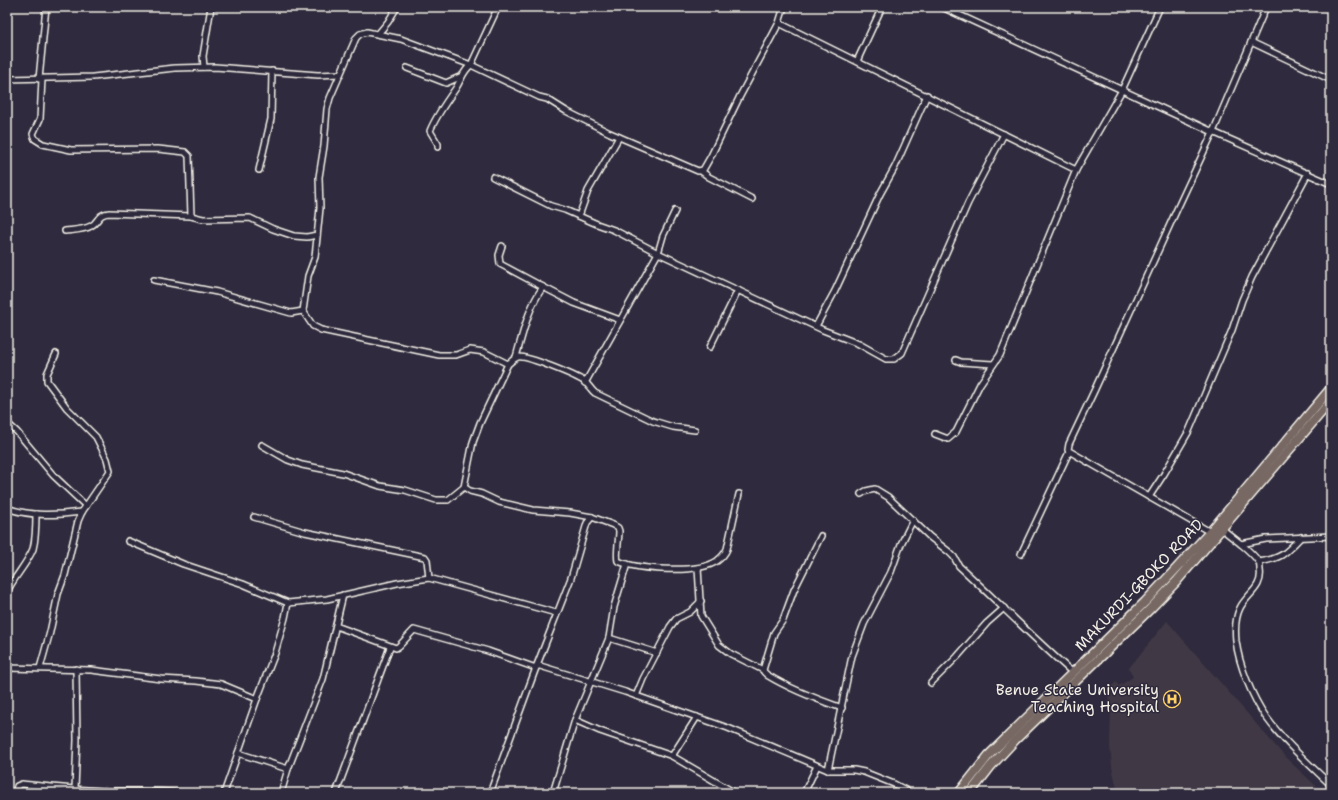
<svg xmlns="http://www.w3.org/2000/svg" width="1338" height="800" viewBox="0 0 1338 800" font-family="'Shantell Sans',sans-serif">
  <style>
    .built { fill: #403945 }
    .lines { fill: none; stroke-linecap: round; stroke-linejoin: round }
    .minor-casing { stroke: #f4f1e8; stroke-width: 8 }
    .primary-casing { stroke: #f4f1e8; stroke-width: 11 }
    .minor { stroke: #2f2a3d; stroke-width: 5 }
    .primary { stroke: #776864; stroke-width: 8 }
    .labels { text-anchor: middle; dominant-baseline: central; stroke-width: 3; stroke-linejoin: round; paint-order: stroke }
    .street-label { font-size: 15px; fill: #f4f1e8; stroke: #2f2a3d }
    .poi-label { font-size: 15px; fill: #f4f1e8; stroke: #2f2a3d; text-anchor: end }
  </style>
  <rect width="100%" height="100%" fill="#2f2a3d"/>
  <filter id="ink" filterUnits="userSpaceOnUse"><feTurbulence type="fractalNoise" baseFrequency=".025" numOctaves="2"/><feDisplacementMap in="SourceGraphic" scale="8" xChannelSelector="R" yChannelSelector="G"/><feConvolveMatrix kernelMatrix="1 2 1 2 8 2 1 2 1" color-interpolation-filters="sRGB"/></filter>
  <g filter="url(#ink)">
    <polygon class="built" points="1167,621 1286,758 1315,785 1327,793 1118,793 1112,767 1110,746 1111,708 1107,691 1116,682 1119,686 1133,677 1129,668"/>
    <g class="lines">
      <g class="minor-casing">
        <g id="minor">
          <polyline points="942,7 1213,132 1266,7"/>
          <polyline points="779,23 1076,170 1122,90 1160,7"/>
          <polyline points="378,34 388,22 397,7"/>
          <polyline points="1251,42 1331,80"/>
          <polyline points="857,61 882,7"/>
          <polyline points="204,67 203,56 211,7"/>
          <polyline points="407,68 446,83 462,76"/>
          <polyline points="7,79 93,77 175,68 215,67 318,75 340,74"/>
          <polyline points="39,79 46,7"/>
          <polyline points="42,79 40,119 33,134 35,139 43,144 71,150 158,149 185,152 189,156 191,216"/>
          <path d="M438,147V144L430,131C436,116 446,102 456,88C461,80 463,71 471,65L498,7"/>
          <polyline points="259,170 271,119 272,71"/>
          <polyline points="701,171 709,177 752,199"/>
          <polyline points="493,177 551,206 565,210 597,224 614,230 658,253 823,330 859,344 886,359 894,359 902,353 942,262 968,203 1004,134"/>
          <polyline points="579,216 588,191 619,137"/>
          <path d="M65,231C73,230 84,230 91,226C99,222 97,214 109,213L191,216L203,219L250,218L273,229L294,236L307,237L317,235"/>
          <polyline points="502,246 499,255 500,264 543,287"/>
          <polyline points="154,280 217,292 291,313 303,311"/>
          <polyline points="816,326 835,291 880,194 895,167 927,95"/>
          <polyline points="710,347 738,290"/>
          <path d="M516,357C523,333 528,308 543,287L574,303L620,320"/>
          <polyline points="956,360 961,362 993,364"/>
          <polyline points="508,364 484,352 470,350 456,355 439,355 321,330 313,326 303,311 308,276 315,257 320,208 319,177 324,146 327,109 330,98 356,38 360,34 367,32 401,39 471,65 539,97 547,99 566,111 610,133 698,171 703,170 711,156 739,98 779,23 784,7"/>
          <polyline points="585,383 658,253 663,236 675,211"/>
          <polyline points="7,423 17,432 53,475 86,506"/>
          <polyline points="935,434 948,439 956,432 980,384 1000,355 1076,170"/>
          <path d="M262,445L288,460L302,465L343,473L380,486L405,490L436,500H448L464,487L473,442L480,423L508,364C511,362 514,358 518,357C526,355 577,376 585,382C589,385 591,390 595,393L653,421L673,427L695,430"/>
          <path d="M464,487L470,491L482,494L499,502L533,510L570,513L592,517L613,525L618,528L619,531C619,538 616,556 618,561C639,570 698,574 717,561C721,558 725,554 727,549L739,494"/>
          <path d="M861,494L866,491L875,489L888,497L930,537L949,552L954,557L959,566C997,601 1033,638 1072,672"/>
          <polyline points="1149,497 1164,474 1189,431 1232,330 1242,300 1252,277 1308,173"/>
          <path d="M7,508C31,517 57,515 82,512"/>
          <polyline points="254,517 305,532 425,557 427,560 429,578"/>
          <polyline points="1222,529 1241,544 1266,539 1331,536"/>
          <polyline points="1210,532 1069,451 1068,450 1069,444 1095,389 1178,207 1213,132 1331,184"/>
          <path d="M821,536L794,590L783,620L774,633L763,670L764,672L767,675C790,689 816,699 842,708"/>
          <polyline points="128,541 183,564 243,584 288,603"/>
          <path d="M1241,544C1247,549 1254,555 1258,561C1260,563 1260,567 1260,570C1263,588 1247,594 1240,608C1235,618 1235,631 1236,641C1239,665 1252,697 1266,717C1284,742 1309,764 1331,785"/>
          <polyline points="1021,554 1069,452"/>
          <path d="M1259,562C1282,558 1285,554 1301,537"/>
          <polyline points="627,564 614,607 609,638 575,720 600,731 672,756 735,793"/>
          <polyline points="698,568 701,616 719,645 731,654 763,670"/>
          <path d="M7,592C14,577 27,564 33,549C36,538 36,525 36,514"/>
          <polyline points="336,626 396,648 399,646 414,630 488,651 536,668"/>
          <polyline points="609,638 657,653"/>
          <polyline points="537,665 625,692 728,728 828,770 854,770 864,772 894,784 911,793"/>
          <polyline points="7,668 91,670 161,679 196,681 221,684 257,699"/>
          <polyline points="40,668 50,632 58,594 65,575 78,521 82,512 110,471 107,459 96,437 67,408 47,381 47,374 56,354"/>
          <polyline points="931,683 957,657 987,623 1004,608"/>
          <polyline points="636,696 643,679 670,627 676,619 690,612 701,601"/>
          <polyline points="238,753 288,769"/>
          <polyline points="672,756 697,717"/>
          <polyline points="828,770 852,656 864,624 891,572 901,544 913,520"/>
          <polyline points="75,789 77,740 76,669"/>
          <path d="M15,793L17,786L22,784C51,787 79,790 108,791C132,792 155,790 179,793"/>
          <polyline points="224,793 257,699 275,653 285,618 288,603 327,599 397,583 429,578 556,613"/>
          <polyline points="281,793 288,769 323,679 343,595"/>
          <polyline points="336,793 390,647"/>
          <polyline points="490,793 537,665 571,578 587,523 592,517"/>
          <polyline points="553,793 575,720"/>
          <polyline points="804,793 817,766"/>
        </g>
      </g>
      <g class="primary-casing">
        <g id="primary">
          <polyline points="959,793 989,755 1145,602 1175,570 1210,532 1331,388"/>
          <polyline points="970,793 991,766 1015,740 1150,609 1176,582 1331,401"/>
        </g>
      </g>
      <use href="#minor" class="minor"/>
      <use href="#primary" class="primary"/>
    </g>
  </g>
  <defs>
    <g id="hospital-ring" transform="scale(0.9)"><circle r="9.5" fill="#2f2a3d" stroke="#ffd166" stroke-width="1.5"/><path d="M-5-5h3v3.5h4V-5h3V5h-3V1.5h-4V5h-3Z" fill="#ffd166"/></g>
  </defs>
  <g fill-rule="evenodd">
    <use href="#hospital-ring" x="1172" y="699"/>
  </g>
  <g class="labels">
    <g class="street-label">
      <text transform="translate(1139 585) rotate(-46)">MAKURDI-GBOKO ROAD</text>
    </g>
    <g class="poi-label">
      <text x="1159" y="690">Benue State University<tspan x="1159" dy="17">Teaching Hospital</tspan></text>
    </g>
  </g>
  <rect width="1338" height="800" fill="none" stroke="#2f2a3d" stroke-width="24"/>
  <rect x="12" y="12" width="1314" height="776" fill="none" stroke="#f4f1e8" stroke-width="1.5" filter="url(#ink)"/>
</svg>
